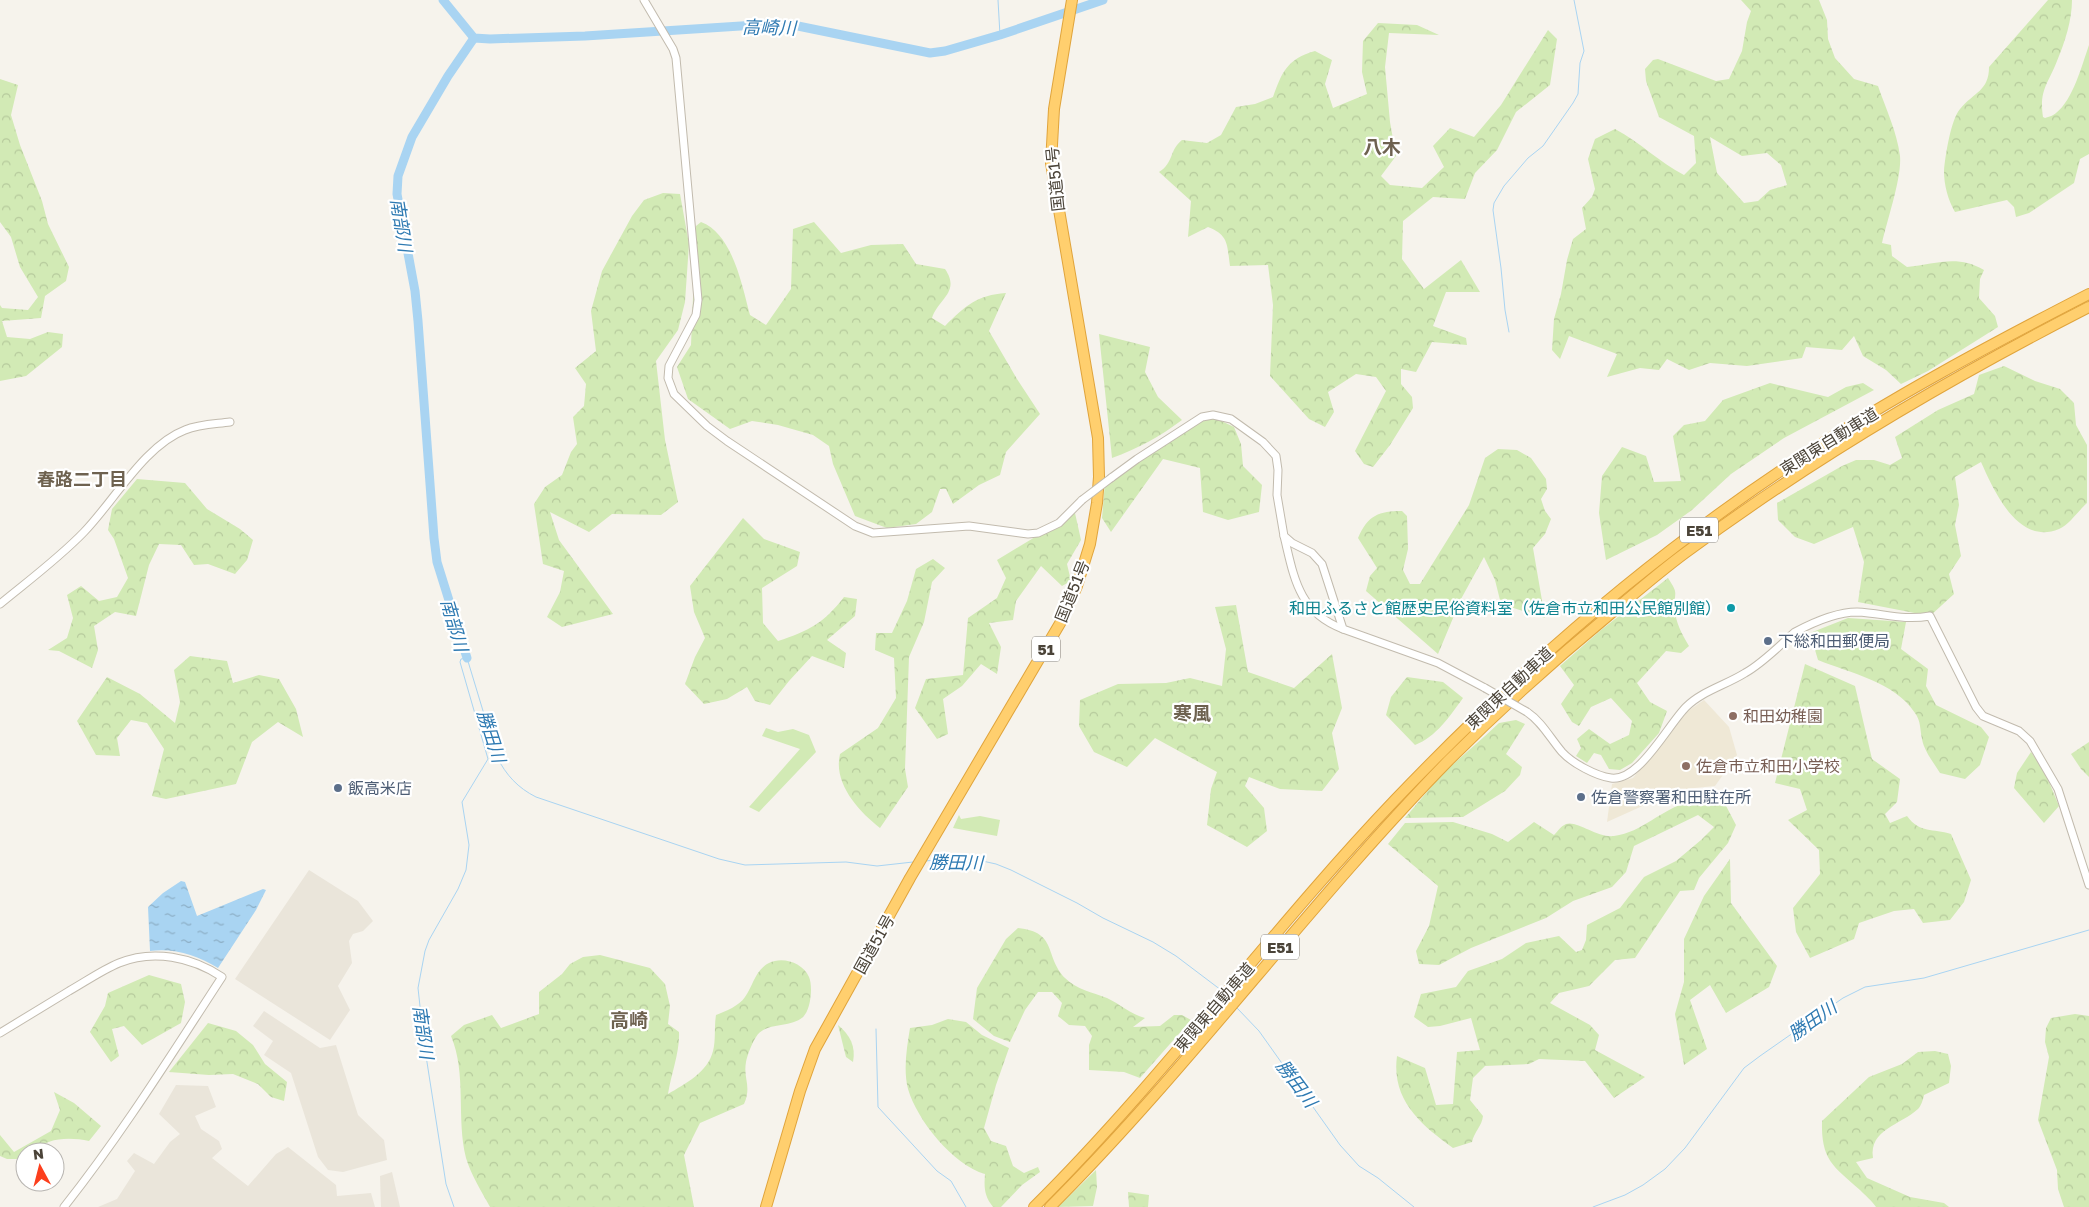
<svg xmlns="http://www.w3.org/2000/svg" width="2089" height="1207" viewBox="0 0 2089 1207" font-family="'Golos Text','Noto Sans JP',sans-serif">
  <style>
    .residential { fill: #eae5da }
    .education { fill: #efe8d6 }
    .grass { fill: #d2eab5 }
    .forest { fill: url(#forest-crowns); fill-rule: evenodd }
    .water { fill: url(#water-ripples) }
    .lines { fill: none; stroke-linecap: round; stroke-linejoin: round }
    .stream { stroke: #a9d4f2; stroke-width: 1 }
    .river { stroke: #a9d4f2; stroke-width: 9 }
    .minor-casing { stroke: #c2bbae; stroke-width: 9 }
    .highway-casing { stroke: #e0a43c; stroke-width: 12 }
    .minor { stroke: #fff; stroke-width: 7 }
    .highway { stroke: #ffcf6e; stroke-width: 10 }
    .minor-bridge-casing { stroke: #c2bbae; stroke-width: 9; stroke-linecap: butt }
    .minor-bridge { stroke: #fff; stroke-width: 7 }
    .culture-dot { fill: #0f9aa8; stroke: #fff; stroke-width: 2 }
    .service-dot { fill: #5c6f8a; stroke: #fff; stroke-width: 2 }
    .education-dot { fill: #8d6e63; stroke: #fff; stroke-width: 2 }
    .labels { text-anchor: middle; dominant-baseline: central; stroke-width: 4.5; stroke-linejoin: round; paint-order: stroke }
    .shield { fill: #fff; stroke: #817c74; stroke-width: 1 }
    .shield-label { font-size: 15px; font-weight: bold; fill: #4b4439 }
    .street-label { font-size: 16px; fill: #4b4439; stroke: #fff }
    .culture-label { font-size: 16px; fill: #0d838f; stroke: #fff; text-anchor: end }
    .service-label { font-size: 16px; fill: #4e5e75; stroke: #fff; text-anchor: start }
    .education-label { font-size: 16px; fill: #785e54; stroke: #fff; text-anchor: start }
    .water-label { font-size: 18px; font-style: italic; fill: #2e7ab2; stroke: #fff }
    .neighbourhood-label { font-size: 18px; font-weight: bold; fill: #6e6250; stroke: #fff }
    .quarter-label { font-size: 19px; font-weight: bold; fill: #6e6250; stroke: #fff }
  </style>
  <defs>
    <pattern id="forest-crowns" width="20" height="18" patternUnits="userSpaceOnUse" patternTransform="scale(1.25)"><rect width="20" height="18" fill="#d2eab5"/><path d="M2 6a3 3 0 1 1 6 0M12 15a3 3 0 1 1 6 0" fill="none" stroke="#b6ca9c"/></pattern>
    <pattern id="water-ripples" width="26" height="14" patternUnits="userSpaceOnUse" patternTransform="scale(1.25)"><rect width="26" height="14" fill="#a9d4f2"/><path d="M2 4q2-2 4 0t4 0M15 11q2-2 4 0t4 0" fill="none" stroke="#8caec5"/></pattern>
  </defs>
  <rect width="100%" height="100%" fill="#f6f3ec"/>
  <g class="residential">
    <polygon points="309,870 358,901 373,921 363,931 353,934 349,941 352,963 338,986 350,1010 330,1040 235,979"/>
    <polygon points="264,1011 320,1048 336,1045 358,1115 384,1140 387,1160 343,1172 328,1170 318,1157 291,1073 264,1055 273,1041 253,1026"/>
    <polygon points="176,1085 208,1086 216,1107 195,1116 201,1129 219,1141 222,1149 212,1158 248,1186 276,1154 288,1147 336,1185 337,1196 371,1193 375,1207 98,1207 117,1199 135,1171 127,1161 134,1153 154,1164 170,1142 180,1134 159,1114"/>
    <polygon points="392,1172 400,1207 381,1207 380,1176"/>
  </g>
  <polygon class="education" points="1704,700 1729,727 1737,755 1715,786 1674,790 1638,808 1607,822 1612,784 1633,778 1688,711"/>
  <g class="grass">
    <polygon points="766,728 778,732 793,729 809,735 816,752 759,812 749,807 800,749 762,736"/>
    <polygon points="959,815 961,819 980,816 1000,820 997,836 953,828"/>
  </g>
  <g class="forest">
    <path d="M1741,0H1819L1827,20L1828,39L1835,58L1854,79L1878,86C1886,109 1897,132 1900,156C1902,177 1887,220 1882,243L1891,245L1892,256L1907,267C1935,264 1958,254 1984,270L1980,279L1979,298L1995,316L1998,327L1928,371L1901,384L1886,370L1863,356L1854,336L1842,350L1806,347L1802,358L1747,366L1710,363L1689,370L1667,359L1659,370L1640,368L1607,377L1617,354L1569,336L1560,359L1552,350L1554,319L1561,294L1567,260L1573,239L1586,229L1582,208L1592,197L1595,189L1588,159L1595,139L1615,129C1640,142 1660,163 1684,175L1696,163L1694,136L1659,117L1646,81L1645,69L1653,60L1658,59L1716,81L1729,79L1742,51L1747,22L1751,11ZM1710,137L1742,156L1767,153L1781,165L1787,185L1770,190L1758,201L1744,203L1717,173Z"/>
    <path d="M2048,0H2072C2072,20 2065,42 2057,61C2048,84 2039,90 2043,117L2045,118C2049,117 2054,115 2056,113C2073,100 2082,65 2089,45V154L2080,159L2074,183L2029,213L2016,217L2014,207L2007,200L1955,212C1948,200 1944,185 1944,171C1945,157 1951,119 1960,109C1974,92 1989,91 1989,67Z"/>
    <path d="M1378,23L1417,25L1439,35L1389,33L1385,67L1390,122L1396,156L1381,176L1390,185L1422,188L1444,167L1433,146L1450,128L1474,137L1501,105L1548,30L1557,39L1550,85L1516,112L1497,150L1475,173L1465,199L1433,197L1403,221L1402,259L1424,289L1461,260L1480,292H1446L1433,326L1466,338L1467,345L1432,342L1416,372L1401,369V384L1412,397L1413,408L1390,445L1373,467L1364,464L1355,451L1386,391L1376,377L1356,374L1328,392L1334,412L1325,427L1309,419L1270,376L1273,305L1268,265L1230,266C1227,245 1229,235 1208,227L1188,237L1191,201L1159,172C1174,163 1169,150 1182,140L1207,143L1221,135L1236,107L1255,104L1273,97C1282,72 1287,59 1315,51L1332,60L1325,84L1333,108L1367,94L1362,72L1363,41Z"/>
    <polygon points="0,79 18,85 11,115 20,145 42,201 48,224 69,267 66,281 45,296 41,318 2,321 7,337 30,339 48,332 63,334 62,347 26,376 0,381 0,305 2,308 28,310 38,297 20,267 11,237 0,222"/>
    <polygon points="663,193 680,194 689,244 685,302 678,330 656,361 665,440 678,502 661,515 612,514 589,532 550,512 559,540 613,614 562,627 547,617 560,592 564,571 543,564 534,504 545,487 562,475 571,452 577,444 573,417 584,406 586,384 575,368 596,351 591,311 602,271 632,216 644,200"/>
    <path d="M701,222C733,234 742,286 750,315L766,325L791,289L793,229L814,222L841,253L871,245L903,244L916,264L945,269C961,292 938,299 932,318L945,326C965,306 977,295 1006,293L989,331L1017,379L1040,414L1006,452L1000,475L979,485L953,504L946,489H940L932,512L916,524L887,528L855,516L833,464L829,446L813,435L778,425L752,421L730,429L688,399L677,367L691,345L696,226Z"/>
    <path d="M1099,334L1150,347L1145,372L1158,397L1182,420C1161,436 1137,449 1112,458Z"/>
    <path d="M2004,366L2035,381L2060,389L2074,403L2076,425L2087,445V503C2079,510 2069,525 2059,529C2018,546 1994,491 1981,462L1955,477L1959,505L1955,525L1961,556L1949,574L1954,594L1930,616L1858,602L1864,562L1853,527L1814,544L1795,537L1778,520L1777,503L1842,466L1856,460H1874L1890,465L1902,458L1895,437L1938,410L1974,394L1979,375Z"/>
    <polygon points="1770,383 1828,397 1846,387 1863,383 1874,390 1784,438 1731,474 1692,510 1657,535 1606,560 1599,513 1602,476 1622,447 1646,456 1654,482 1681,481 1673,436 1684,425 1705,421 1723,400"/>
    <polygon points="1209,415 1234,427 1241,444 1243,466 1262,485 1259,512 1228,520 1203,512 1200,468 1163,459 1111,532 1102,518 1105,482"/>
    <path d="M1498,449L1517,450L1531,458L1546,479L1547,489L1541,499L1545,511L1551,519L1545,534L1533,548L1545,618L1501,604L1495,580L1484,557L1461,599L1438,654L1366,591L1370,576L1377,568L1358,538C1368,515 1379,511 1402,511L1407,516L1408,549L1403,570L1410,584H1420L1469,505L1485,458Z"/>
    <polygon points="137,479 185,483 207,509 240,529 253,540 247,560 235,574 208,564 194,565 181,545 159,544 149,565 136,616 115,612 94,626 98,650 92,668 59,651 48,650 67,638 73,618 67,595 81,586 99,601 117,597 128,578 114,539 108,530 112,509"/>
    <polygon points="1075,513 1081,540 1067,564 1071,581 1062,586 1041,566 1016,601 1013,620 989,623 1001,647 997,674 981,664 962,686 943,699 948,734 937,739 915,708 926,679 963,675 968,618 997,598 1006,578 997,560"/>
    <path d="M743,518L764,539L800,552L797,566L762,588L763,623L778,641C809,631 824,623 844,597L857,599L855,616L827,640L846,653L844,668L812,656L789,681L770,705L755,701L747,687L727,699L704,704L685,684L695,657L705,638L694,612L690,586Z"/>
    <path d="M933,559L945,568L932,582L924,622L909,657L905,769L908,787L880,828C858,811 833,783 840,754L878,728L896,698L894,658L875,650L876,633H892L907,601L916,569Z"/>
    <path d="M1668,578C1679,595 1674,589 1675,608C1675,622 1682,634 1689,646L1681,653L1666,651L1637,683L1650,702L1667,711L1659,733L1632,763L1620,770L1609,769L1601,755L1594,753L1587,763L1576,756L1581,748L1577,739L1589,729L1610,744L1629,735L1632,721L1611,698L1591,707L1579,726L1572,722L1561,704L1574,685L1560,666L1601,630Z"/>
    <polygon points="1236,605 1248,672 1294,688 1332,654 1342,708 1332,733 1339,769 1322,791 1280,789 1249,777 1245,786 1264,808 1267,831 1247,847 1207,825 1211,789 1217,772 1155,738 1127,767 1094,752 1079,726 1080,700 1118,684 1166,683 1190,678 1222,686 1226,649 1215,607"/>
    <path d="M1848,618L1906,622L1901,649L1928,669L1926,686L1936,705L1981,727L1989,737L1980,765L1965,779L1940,773C1934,763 1924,751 1922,739C1920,730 1921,721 1915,713C1895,682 1850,673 1818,660L1810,633Z"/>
    <polygon points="190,656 227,661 233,683 259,675 279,679 296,709 303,737 278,722 252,742 236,784 166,799 152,796 164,749 147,723 131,720 117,738 120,756 96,755 77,721 107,677 140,694 175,723 180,702 174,670"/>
    <path d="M1805,664L1855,686L1872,759L1900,779L1897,802L1885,814L1890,823L1907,816C1920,834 1933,828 1951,834L1971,880L1964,902L1950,920L1923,923L1914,909L1894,911L1859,923L1854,939L1810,958L1796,932L1793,908L1820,874L1819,850L1788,820L1807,810L1800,789L1775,783Z"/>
    <path d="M1407,677L1443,682L1463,698C1450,716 1436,737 1415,745L1386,715L1391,697Z"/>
    <polygon points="1516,720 1525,724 1506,754 1522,767 1520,775 1505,791 1463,817 1405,818 1442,774 1485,736 1499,723"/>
    <polygon points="2089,742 2089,777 2081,769 2071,754"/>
    <polygon points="2031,752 2044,770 2059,806 2044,823 2014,788 2017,773"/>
    <path d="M1688,802H1724L1736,825L1728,843L1699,878L1694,890L1680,891L1635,958L1615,960L1589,986L1559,993L1550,1003L1590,1025L1599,1035L1595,1050L1645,1077L1614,1098L1585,1061L1539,1059L1529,1064L1485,1066L1473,1078L1470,1100L1483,1116C1482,1126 1474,1132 1472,1142L1453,1148C1421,1125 1391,1100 1397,1056L1425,1068L1436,1105L1453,1104L1457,1052L1480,1050L1471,1018L1440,1026L1428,1027L1414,1017L1421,994L1456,987L1468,971L1502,959L1526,943L1559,936L1576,952L1582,950L1586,940L1587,925L1620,908L1644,877L1676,861L1701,840L1714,827L1698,815L1634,846L1626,872L1612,887L1573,901L1546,918L1471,948L1439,965L1419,964L1416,951L1429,926L1438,886L1388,844L1405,823L1453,822L1492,834L1508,842L1534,822L1554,835C1558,831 1561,826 1566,824C1577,820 1597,838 1614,836C1643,832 1660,810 1688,802Z"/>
    <polygon points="1730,859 1731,903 1777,966 1769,987 1726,1013 1710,985 1690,1000 1707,1049 1684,1065 1675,1014 1684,982 1684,939 1704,896"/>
    <path d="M1018,928C1058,932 1044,956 1065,978C1077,990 1092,992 1107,998C1120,1004 1130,1014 1145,1018L1133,1027L1160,1026L1174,1015H1182L1191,1020L1140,1078L1124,1072L1089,1070V1045L1092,1036L1085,1026L1069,1025L1058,1016L1062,1003L1052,992H1038L1025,1010L1010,1042L994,1036L973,1019L977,988L1006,939Z"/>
    <path d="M600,955L650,968L665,984L670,1006L668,1024L679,1032C680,1052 671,1074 668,1094C685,1084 708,1072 713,1051C716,1040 714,1027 716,1015C726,1011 739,1006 745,997C753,986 755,970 769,963C783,956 803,963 809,977C813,986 811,1010 803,1017C789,1029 766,1021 756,1037C752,1043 747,1056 746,1062C743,1079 752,1086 744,1104L700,1123L684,1155L694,1207H490C482,1192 471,1175 466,1158C456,1119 467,1074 451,1036L464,1025L492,1015L501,1028L539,1014V992L562,974L570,964L583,957Z"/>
    <polygon points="149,975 181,984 185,1002 181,1023 142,1045 124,1026 112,1029 119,1056 111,1062 90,1032 105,1006 108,993"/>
    <polygon points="2075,1014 2089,1016 2089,1207 2064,1207 2058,1189 2057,1170 2038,1120 2049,1057 2045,1042 2046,1028 2051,1018"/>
    <path d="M948,1019L966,1022L982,1035L1009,1048L996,1085L984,1128L991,1141L1006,1146L1013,1166L1024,1173L1038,1167L1040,1172L1022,1185L1001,1207H993C984,1196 984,1187 985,1174C953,1165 917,1120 908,1089C903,1069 907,1047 910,1028L932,1025Z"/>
    <polygon points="208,1023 236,1031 253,1045 265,1064 287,1082 284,1101 271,1097 258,1084 233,1074 209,1075 169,1072"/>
    <path d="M838,1025C850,1035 856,1046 853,1062L846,1057Z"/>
    <path d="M1935,1051L1948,1054L1951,1066L1949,1083L1924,1095C1923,1100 1921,1106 1918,1109C1901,1125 1869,1129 1873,1158L1856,1162L1867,1178L1910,1197L1944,1203L1949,1207H1876C1872,1201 1865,1195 1860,1190C1833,1166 1821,1160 1822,1121L1869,1077L1902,1064L1918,1052Z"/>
    <path d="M54,1092L74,1103L101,1126L89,1141C70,1137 47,1137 33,1152H25V1159H7L0,1156V1135L14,1152L51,1131L60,1110Z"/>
    <polygon points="1096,1170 1097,1187 1093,1206 1058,1207"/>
    <polygon points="1128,1192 1149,1195 1148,1207 1129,1207"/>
  </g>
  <path class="water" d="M181,881L185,882L197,916L263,889L266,890L256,910L218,968C196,955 175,948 150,951L148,907L163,893Z"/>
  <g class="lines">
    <g class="stream">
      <polyline points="998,0 1000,35"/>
      <polyline points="1509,332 1505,310 1501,268 1493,210 1494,203 1504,186 1528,158 1543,146 1573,103 1578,94 1580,63 1584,51 1574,0"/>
      <polyline points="925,861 948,859 978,860 996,864 1011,870 1077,903 1103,918 1153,942 1176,956 1221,990"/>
      <polyline points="1237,1008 1259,1031 1340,1145 1359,1166 1378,1178 1414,1207"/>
      <polyline points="876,1029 878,1107 937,1171 951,1181 966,1207"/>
      <path d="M454,1207L446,1184L424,1043L418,988L425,951L429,940L458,889L466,870L469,845L462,802L488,759L460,662L461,659L467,658L497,757C506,775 518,788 536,797L719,859L745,865L846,862L877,866L913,862"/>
      <polyline points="1593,1207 1625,1195 1643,1185 1665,1169 1685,1148 1744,1068 1760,1056 1843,998 1865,987 1924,978 2089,930"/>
    </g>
    <g class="river">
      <polyline points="443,0 474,38 490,39 585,36 770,24 793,25 930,53 945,51 1000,35 1103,0"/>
      <polyline points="467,658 437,562 434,538 418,321 415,291 397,194 398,176 412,137 448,76 474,38"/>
    </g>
    <g class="minor-casing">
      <g id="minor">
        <polyline points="644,0 673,49 676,58 698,300 696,315 669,366 668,378 674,394 707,426 727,441 855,526 873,533 969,526 1028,534 1038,533 1059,523 1082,500"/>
        <polyline points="1111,478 1137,459 1202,417 1213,415 1231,419 1263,442 1276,456 1278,470 1277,495 1284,536 1292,543 1312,553 1322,564 1343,629 1438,663 1485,688"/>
        <path d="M1284,536C1294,577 1298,612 1343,629"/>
        <path d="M0,604C28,581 59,558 84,532C114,501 145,445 185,430C199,424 215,424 230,422"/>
        <path d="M1527,712C1542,722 1550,738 1562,752C1572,763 1596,776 1611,778C1639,782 1668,725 1686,707C1702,691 1726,685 1745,673C1763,663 1779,646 1795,632C1812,623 1836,612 1857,612C1883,613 1902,621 1930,616L1976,707L1983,716L2019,731L2030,741L2058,789L2089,885"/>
        <path d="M0,1033C23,1019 46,1005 69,991C85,982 102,970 119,963C153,949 192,957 222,977C171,1055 122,1134 64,1207"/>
      </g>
    </g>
    <g class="highway-casing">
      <g id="highway">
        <polyline points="766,1207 800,1091 815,1049 910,878 1062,620 1077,586 1090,544 1097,503 1099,477 1098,438 1051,163 1054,109 1072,0"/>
        <path d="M1034,1207C1163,1079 1270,931 1395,800C1517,672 1652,555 1800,458C1892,397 1990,345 2089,294"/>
        <path d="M1050,1207C1191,1066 1309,903 1449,760C1500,709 1553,661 1609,615C1634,594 1658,573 1685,553C1812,459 1948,379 2089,307"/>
      </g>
    </g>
    <use href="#minor" class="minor"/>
    <use href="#highway" class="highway"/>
    <g class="minor-bridge-casing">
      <g id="minor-bridge">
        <polyline points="1082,500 1111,478"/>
        <polyline points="1485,688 1527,712"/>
      </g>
    </g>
    <use href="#minor-bridge" class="minor-bridge"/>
  </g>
  <circle class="culture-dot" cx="1731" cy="608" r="5"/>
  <g class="service-dot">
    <circle cx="1768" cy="641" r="5"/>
    <circle cx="338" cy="788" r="5"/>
    <circle cx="1581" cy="797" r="5"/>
  </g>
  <g class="education-dot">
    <circle cx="1733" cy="716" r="5"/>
    <circle cx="1686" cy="766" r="5"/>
  </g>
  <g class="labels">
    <g class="shield">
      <rect x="1680" y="517.5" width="38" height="25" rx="4"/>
      <rect x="1032" y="636.5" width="28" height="25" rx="4"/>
      <rect x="1261" y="934.5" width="38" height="25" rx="4"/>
    </g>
    <g class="shield-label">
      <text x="1699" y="530">E51</text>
      <text x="1046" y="649">51</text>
      <text x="1280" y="947">E51</text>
    </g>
    <g class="street-label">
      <text transform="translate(1055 179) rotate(-96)">国道51号</text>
      <text transform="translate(1829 441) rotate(-32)">東関東自動車道</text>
      <text transform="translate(1072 591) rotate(-68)">国道51号</text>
      <text transform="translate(1509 688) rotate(-43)">東関東自動車道</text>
      <text transform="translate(874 944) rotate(-61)">国道51号</text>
      <text transform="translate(1214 1007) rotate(-49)">東関東自動車道</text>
    </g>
    <g class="culture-label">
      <text x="1721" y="608">和田ふるさと館歴史民俗資料室（佐倉市立和田公民館別館）</text>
    </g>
    <g class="service-label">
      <text x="1778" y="641">下総和田郵便局</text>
      <text x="348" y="788">飯高米店</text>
      <text x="1591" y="797">佐倉警察署和田駐在所</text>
    </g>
    <g class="education-label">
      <text x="1743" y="716">和田幼稚園</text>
      <text x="1696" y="766">佐倉市立和田小学校</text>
    </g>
    <g class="water-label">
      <text transform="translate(769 27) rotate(1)">高崎川</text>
      <text transform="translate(402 225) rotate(81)">南部川</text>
      <text transform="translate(455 625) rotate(74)">南部川</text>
      <text transform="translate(492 736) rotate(72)">勝田川</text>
      <text transform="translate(956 862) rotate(1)">勝田川</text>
      <text transform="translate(1812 1020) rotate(-35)">勝田川</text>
      <text transform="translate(424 1032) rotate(82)">南部川</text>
      <text transform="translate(1297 1083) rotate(53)">勝田川</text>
    </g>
    <g class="neighbourhood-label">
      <text x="82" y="479">春路二丁目</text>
    </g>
    <g class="quarter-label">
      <text x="1382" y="146">八木</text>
      <text x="1192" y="712">寒風</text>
      <text x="629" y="1019">高崎</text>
    </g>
  </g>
  <g transform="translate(40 1167) rotate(353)"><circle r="24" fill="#ffffff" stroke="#b7b4b0"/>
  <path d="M0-4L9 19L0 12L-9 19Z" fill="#fc3f1d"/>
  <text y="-8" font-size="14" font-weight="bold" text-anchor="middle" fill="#4b4439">N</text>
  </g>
</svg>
